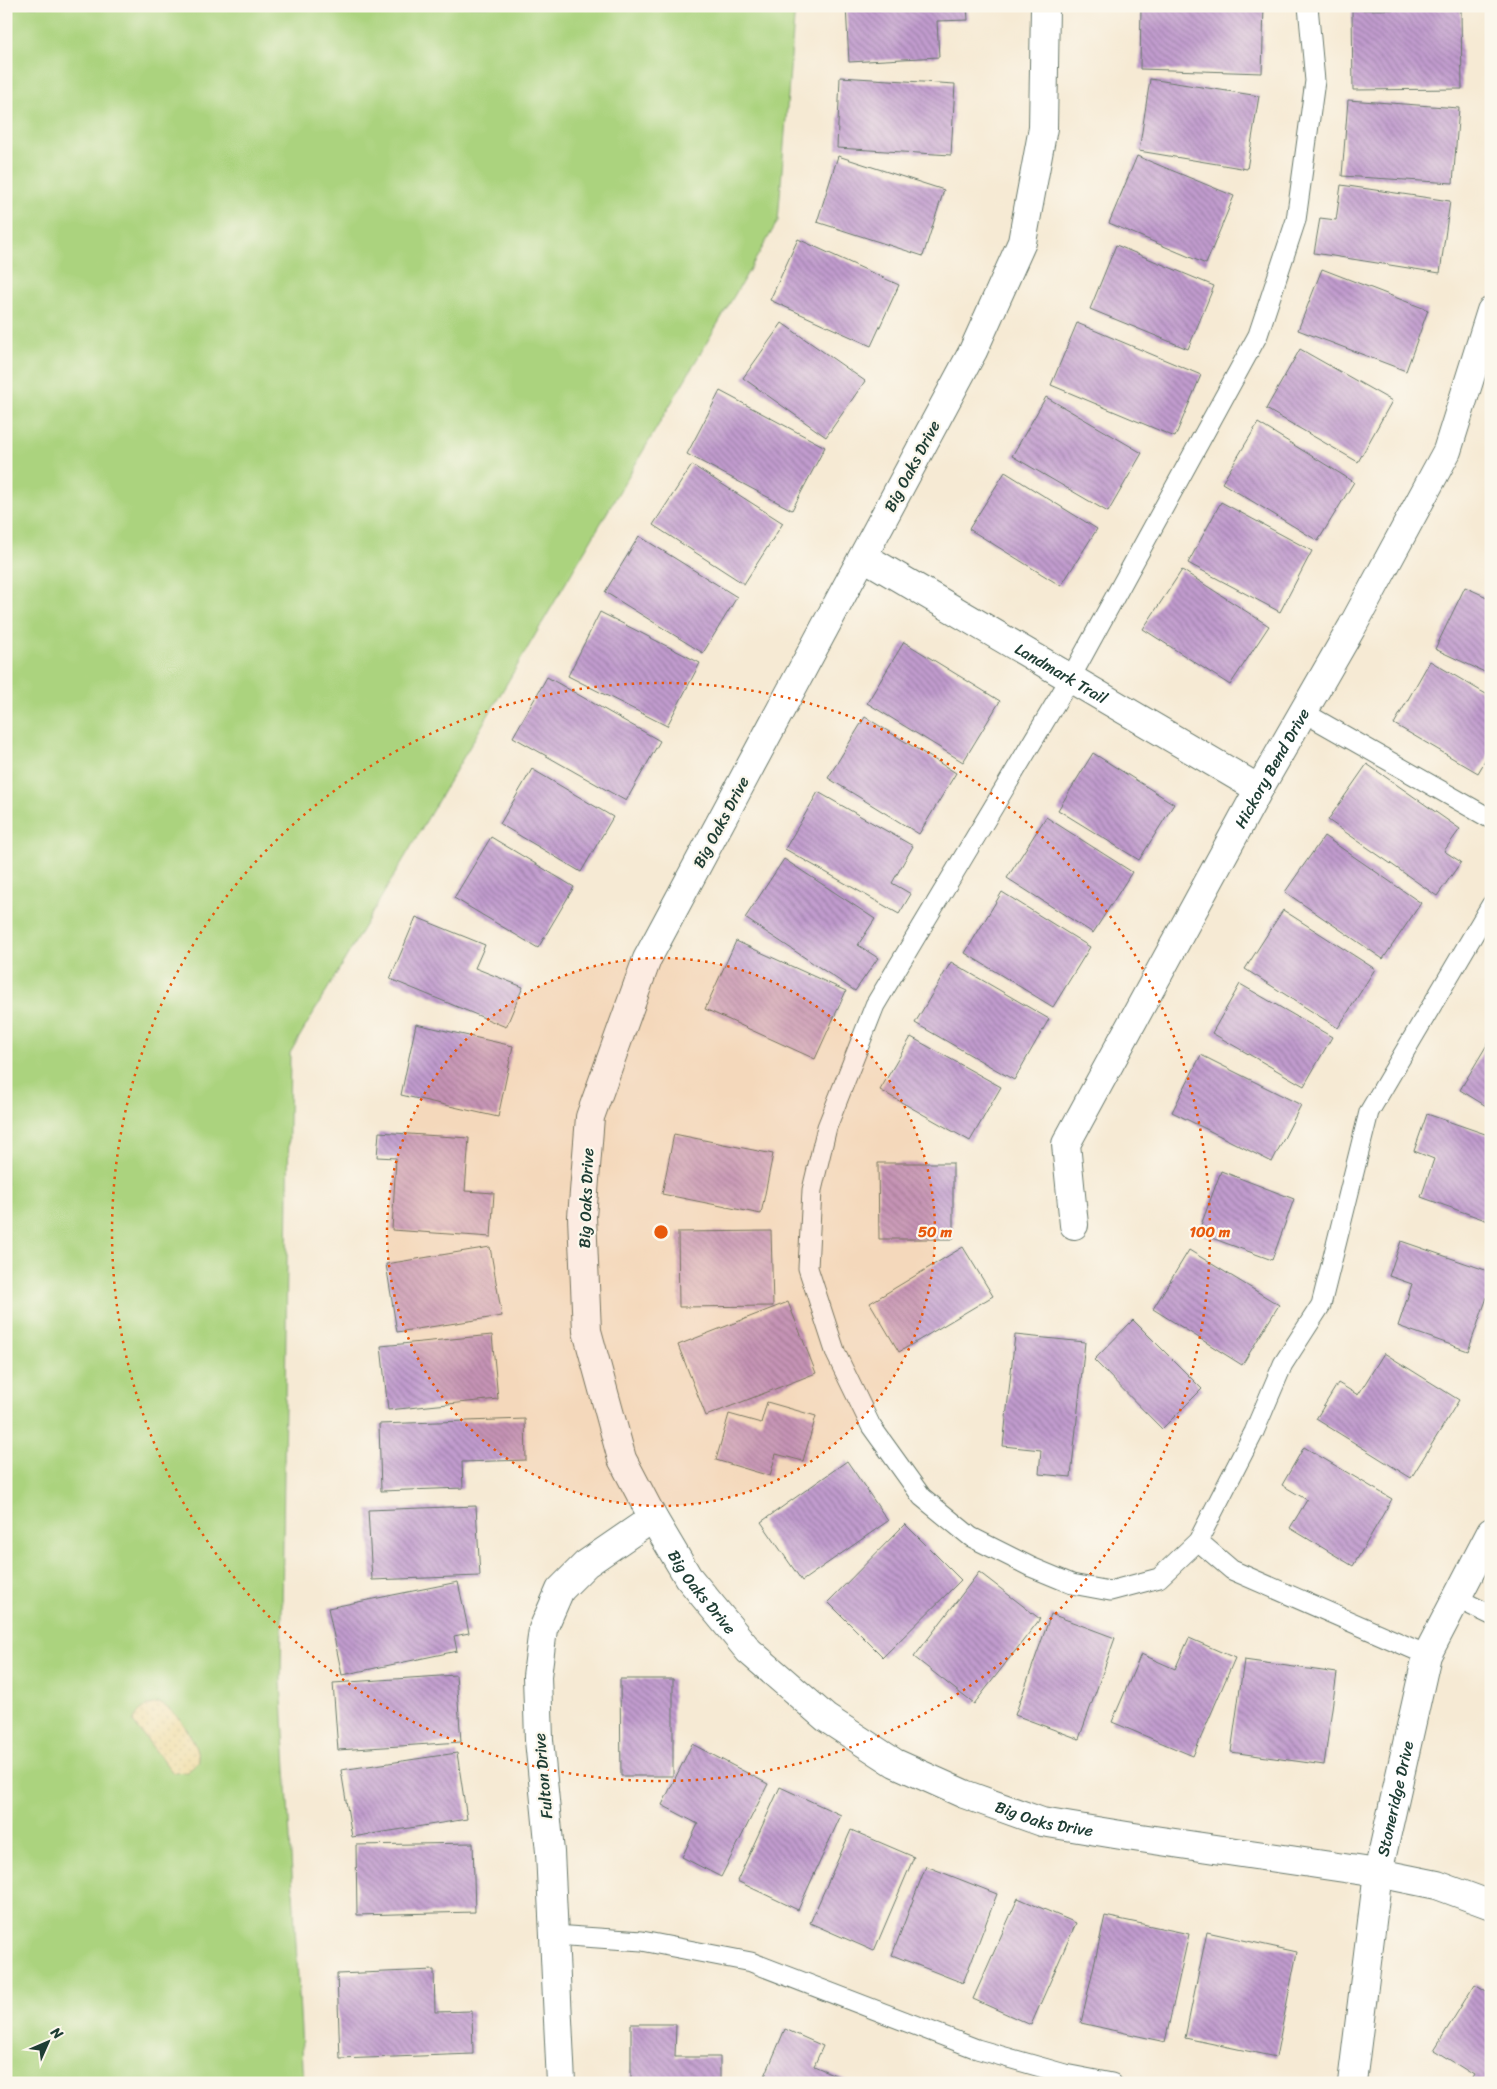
<svg xmlns="http://www.w3.org/2000/svg" width="1497" height="2089" viewBox="0 0 1497 2089" font-family="Sriracha,sans-serif">
  <style>
    .green { fill: #abd37e; stroke: #658859 }
    .sand { fill: url(#sand-dots); stroke: #868c69 }
    .building { fill: url(#building-back-hatch) }
    .lines { fill: none; stroke-linecap: round; stroke-linejoin: round }
    .lane-casing { stroke: #6a7a6c; stroke-width: 21 }
    .street-casing { stroke: #6a7a6c; stroke-width: 30 }
    .lane { stroke: #fff; stroke-width: 19 }
    .street { stroke: #fff; stroke-width: 28 }
    .ring { fill: none; stroke: #e8590c; stroke-width: 2.5; stroke-dasharray: 2.5 5 }
    .labels { text-anchor: middle; dominant-baseline: central; stroke-width: 4.5; stroke-linejoin: round; paint-order: stroke }
    .street-label { font-size: 16px; fill: #1f3d34; stroke: #fbf7ec }
    .centre { fill: #e8590c; stroke: #fbf7ec; stroke-width: 2.5 }
    .ring-label { font-size: 15px; text-anchor: middle; font-weight: bold; fill: #e8590c; stroke: #fbf7ec; stroke-width: 4.5; stroke-linejoin: round; paint-order: stroke }
  </style>
  <defs>
    <pattern id="sand-dots" width="8" height="8" patternUnits="userSpaceOnUse" patternTransform="scale(1.25)"><rect width="8" height="8" fill="#eeda9e"/><path d="M2 2h.1M6 6h.1" fill="none" stroke="#ccbc89" stroke-width="1.8" stroke-linecap="round"/></pattern>
    <pattern id="building-back-hatch" width="6" height="6" patternUnits="userSpaceOnUse" patternTransform="scale(1.25)"><rect width="6" height="6" fill="#c19bce"/><path d="M-1 5l2 2M0 0l6 6M5-1l2 2" fill="none" stroke="#9c80a8"/></pattern>
  </defs>
  <rect width="100%" height="100%" fill="#fbf7ec"/>
  <filter id="ink" filterUnits="userSpaceOnUse"><feTurbulence type="fractalNoise" baseFrequency=".02" numOctaves="2"/><feDisplacementMap in="SourceGraphic" scale="10" xChannelSelector="R" yChannelSelector="G"/><feConvolveMatrix kernelMatrix="1 2 1 2 8 2 1 2 1" color-interpolation-filters="sRGB"/></filter>
  <filter id="wash" filterUnits="userSpaceOnUse"><feTurbulence type="fractalNoise" baseFrequency=".0096" numOctaves="4" result="noise"/><feDisplacementMap in="SourceGraphic" scale="20" xChannelSelector="R" yChannelSelector="G"/><feGaussianBlur stdDeviation="1.12" result="paint"/><feColorMatrix in="noise" values="0 0 0 0 0 0 0 0 0 0 0 0 0 0 0 0 0 1.4 0 .05"/><feComposite in="paint" operator="in"/></filter>
  <g filter="url(#wash)">
    <rect width="100%" height="100%" fill="#f6ead4"/>
    <polygon class="green" points="6,6 795,6 778,221 290,1053 281,1681 304,2083 6,2083"/>
    <path class="sand" d="M159,1703C180,1713 196,1739 199,1762L187,1772L173,1773L133,1722C138,1709 146,1705 159,1703Z"/>
    <g id="blocks">
      <g class="building">
        <polygon points="846,6 967,6 968,20 937,21 939,57 849,62"/>
        <polygon points="1141,6 1264,6 1262,73 1140,69"/>
        <polygon points="1461,9 1462,89 1353,90 1352,10"/>
        <polygon points="840,77 955,84 951,155 837,148"/>
        <polygon points="1150,79 1259,96 1247,169 1139,151"/>
        <polygon points="1348,100 1459,108 1453,183 1342,176"/>
        <polygon points="838,156 944,190 923,256 817,222"/>
        <polygon points="1137,156 1234,196 1206,264 1109,223"/>
        <polygon points="1341,185 1450,201 1440,273 1314,253 1320,218 1336,220"/>
        <polygon points="798,239 899,285 871,346 770,300"/>
        <polygon points="1116,245 1214,286 1188,349 1090,309"/>
        <polygon points="1322,269 1428,310 1406,371 1298,330"/>
        <polygon points="782,323 865,381 826,437 743,378"/>
        <polygon points="1077,323 1201,375 1175,437 1051,385"/>
        <polygon points="1300,349 1392,401 1358,462 1266,409"/>
        <polygon points="720,391 825,447 792,510 687,454"/>
        <polygon points="1046,397 1142,453 1108,512 1012,456"/>
        <polygon points="1258,423 1354,482 1318,541 1222,483"/>
        <polygon points="692,465 783,523 744,584 653,525"/>
        <polygon points="1005,472 1097,529 1061,586 969,529"/>
        <polygon points="1221,502 1312,551 1280,612 1188,563"/>
        <polygon points="639,536 737,597 703,653 605,592"/>
        <polygon points="1182,570 1269,626 1230,685 1143,629"/>
        <polygon points="1465,587 1491,599 1491,675 1435,649"/>
        <polygon points="600,612 700,663 667,726 568,676"/>
        <polygon points="904,642 1000,701 963,762 867,703"/>
        <polygon points="1430,661 1491,697 1491,751 1478,773 1394,724"/>
        <polygon points="547,677 660,741 626,801 513,737"/>
        <polygon points="865,717 956,773 919,834 828,778"/>
        <polygon points="1093,753 1174,804 1139,860 1058,810"/>
        <polygon points="1367,764 1460,829 1444,851 1461,862 1437,896 1328,820"/>
        <polygon points="532,769 613,817 581,872 500,824"/>
        <polygon points="818,792 913,846 892,883 911,894 899,914 785,849"/>
        <polygon points="1046,817 1132,872 1093,933 1007,878"/>
        <polygon points="1324,836 1421,903 1383,959 1285,892"/>
        <polygon points="491,837 574,887 538,948 454,898"/>
        <polygon points="784,859 875,919 858,945 878,958 855,991 745,918"/>
        <polygon points="1002,892 1090,947 1053,1007 965,953"/>
        <polygon points="1283,910 1375,969 1338,1028 1245,969"/>
        <polygon points="416,917 485,945 475,968 523,987 506,1027 390,979"/>
        <polygon points="736,941 846,991 815,1059 705,1009"/>
        <polygon points="951,962 1049,1019 1014,1080 915,1023"/>
        <polygon points="1240,984 1332,1037 1304,1086 1212,1033"/>
        <polygon points="416,1024 513,1046 498,1117 401,1095"/>
        <polygon points="911,1037 1001,1087 970,1141 880,1090"/>
        <polygon points="1491,1038 1491,1109 1460,1090"/>
        <polygon points="1201,1055 1301,1105 1272,1162 1172,1112"/>
        <polygon points="1427,1114 1491,1136 1491,1222 1421,1197 1434,1159 1414,1151"/>
        <polygon points="379,1132 469,1138 465,1191 494,1193 491,1237 392,1230 396,1158 377,1157"/>
        <polygon points="674,1134 773,1154 761,1214 662,1194"/>
        <polygon points="878,1163 953,1163 953,1239 879,1239"/>
        <polygon points="1221,1171 1294,1199 1272,1260 1198,1233"/>
        <polygon points="771,1231 773,1306 679,1307 678,1232"/>
        <polygon points="1401,1241 1491,1272 1491,1286 1468,1351 1398,1326 1412,1284 1389,1276"/>
        <polygon points="490,1247 502,1316 397,1332 386,1264"/>
        <polygon points="963,1247 993,1296 899,1352 870,1303"/>
        <polygon points="1189,1250 1279,1305 1242,1365 1153,1309"/>
        <polygon points="788,1302 816,1373 706,1416 678,1345"/>
        <polygon points="1133,1320 1202,1389 1162,1429 1094,1360"/>
        <polygon points="492,1335 498,1399 388,1410 381,1346"/>
        <polygon points="1015,1335 1085,1342 1071,1477 1039,1474 1041,1450 1003,1446"/>
        <polygon points="1384,1353 1459,1400 1411,1478 1316,1419 1338,1383 1358,1395"/>
        <polygon points="767,1402 816,1416 803,1461 776,1454 770,1476 716,1460 729,1414 761,1423"/>
        <polygon points="525,1419 526,1460 462,1462 463,1488 381,1491 379,1424"/>
        <polygon points="1304,1447 1392,1499 1353,1566 1290,1528 1307,1500 1282,1485"/>
        <polygon points="847,1461 888,1521 802,1581 761,1522"/>
        <polygon points="476,1506 480,1576 372,1580 368,1510"/>
        <polygon points="905,1524 961,1580 883,1657 828,1602"/>
        <polygon points="979,1572 1040,1619 974,1704 914,1657"/>
        <polygon points="458,1582 469,1633 454,1636 457,1651 342,1675 328,1608"/>
        <polygon points="1051,1614 1115,1638 1079,1739 1015,1715"/>
        <polygon points="1189,1638 1235,1658 1193,1756 1112,1722 1141,1654 1175,1669"/>
        <polygon points="1244,1660 1337,1673 1324,1765 1231,1752"/>
        <polygon points="456,1675 461,1742 338,1750 333,1683"/>
        <polygon points="620,1679 673,1679 673,1776 621,1776"/>
        <polygon points="692,1744 768,1784 721,1877 682,1857 698,1824 662,1805"/>
        <polygon points="457,1753 467,1819 352,1837 341,1770"/>
        <polygon points="780,1787 841,1815 798,1910 737,1881"/>
        <polygon points="851,1830 914,1857 874,1951 810,1923"/>
        <polygon points="473,1843 475,1912 357,1915 356,1845"/>
        <polygon points="926,1866 997,1894 963,1983 892,1955"/>
        <polygon points="1018,1898 1076,1923 1031,2025 973,1999"/>
        <polygon points="1105,1916 1189,1934 1165,2042 1081,2023"/>
        <polygon points="1207,1932 1297,1952 1276,2057 1185,2038"/>
        <polygon points="434,1970 435,2012 472,2011 473,2054 340,2059 337,1974"/>
        <polygon points="1475,1984 1491,1994 1491,2083 1469,2083 1474,2075 1434,2050"/>
        <polygon points="631,2024 676,2024 675,2057 720,2057 720,2083 631,2083"/>
        <polygon points="785,2029 823,2046 814,2066 854,2083 762,2083"/>
      </g>
    </g>
  </g>
  <g filter="url(#ink)">
    <use href="#blocks" fill-opacity="0" stroke="#6a7a6c" stroke-width="1"/>
    <g class="lines">
      <g class="lane-casing">
        <g id="lane">
          <polyline points="1308,6 1315,81 1296,220 1258,335 1070,679 875,1005 827,1127 812,1190 808,1268 836,1354 871,1426 922,1497 971,1537 1031,1567 1072,1584 1110,1591 1159,1578 1198,1541 1254,1432 1283,1364 1321,1305 1369,1112 1491,905"/>
          <polyline points="1303,712 1491,819"/>
          <polyline points="1198,1541 1232,1570 1427,1655"/>
          <polyline points="1456,1598 1491,1615"/>
          <polyline points="554,1935 642,1941 751,1962 977,2049 1065,2074 1112,2083"/>
        </g>
      </g>
      <g class="street-casing">
        <g id="street">
          <path id="s1" d="M1045,6L1043,128L1022,242L973,351L647,959L590,1117L582,1217L587,1331L622,1459L653,1518L688,1577L749,1651L826,1718L895,1763L964,1794L1042,1822L1127,1836L1378,1873L1437,1885L1491,1905"/>
          <path id="s2" d="M864,557L1259,789"/>
          <path id="s3" d="M1074,1225L1066,1144L1259,789L1352,627L1447,451L1491,311"/>
          <polyline points="561,2083 550,1852 539,1740 537,1676 543,1629 560,1590 586,1564 653,1518"/>
          <path id="s4" d="M1352,2083L1378,1873L1427,1655L1491,1532"/>
        </g>
      </g>
      <use href="#lane" class="lane"/>
      <use href="#street" class="street"/>
    </g>
  </g>
  <circle cx="661" cy="1232" r="274" fill="#e8590c" fill-opacity=".12"/>
  <g class="ring">
    <circle cx="661" cy="1232" r="274"/>
    <circle cx="661" cy="1232" r="549"/>
  </g>
  <g class="labels">
    <g class="street-label">
      <text transform="translate(912 466) rotate(-62)">Big Oaks Drive</text>
      <text stroke="none"><textPath href="#s2" startOffset="229">Landmark Trail</textPath></text>
      <text stroke="none"><textPath href="#s3" startOffset="510">Hickory Bend Drive</textPath></text>
      <text transform="translate(721 822) rotate(-62)">Big Oaks Drive</text>
      <text transform="translate(586 1198) rotate(-88)">Big Oaks Drive</text>
      <text stroke="none"><textPath href="#s1" startOffset="1718">Big Oaks Drive</textPath></text>
      <text transform="translate(543 1776) rotate(-95)">Fulton Drive</text>
      <text stroke="none"><textPath href="#s4" startOffset="288">Stoneridge Drive</textPath></text>
      <text stroke="none"><textPath href="#s1" startOffset="2138">Big Oaks Drive</textPath></text>
    </g>
  </g>
  <circle cx="661" cy="1232" r="8" class="centre"/>
  <g class="ring-label">
    <text x="935" y="1237">50 m</text>
    <text x="1210" y="1237">100 m</text>
  </g>
  <rect width="1497" height="2089" fill="none" stroke="#fbf7ec" stroke-width="25"/>
  <g transform="translate(48 2042) rotate(45)" stroke="#fbf7ec" stroke-width="4" paint-order="stroke">
  <path d="M0-4L9 19L0 12L-9 19Z" fill="#1f3d34"/>
  <text y="-8" font-size="14" font-weight="bold" text-anchor="middle" fill="#1f3d34">N</text>
  </g>
</svg>
